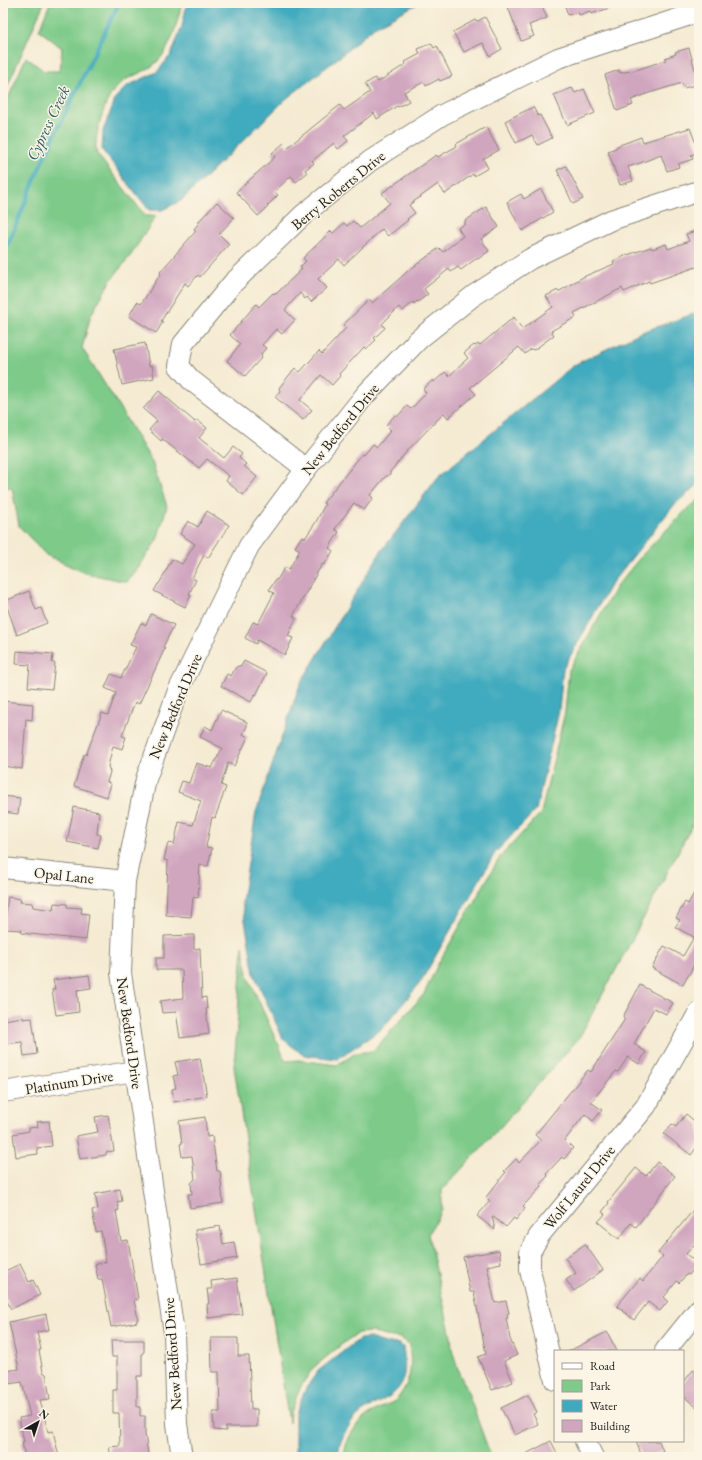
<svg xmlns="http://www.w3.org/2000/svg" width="702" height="1460" viewBox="0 0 702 1460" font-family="'EB Garamond',serif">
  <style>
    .green { fill: #7dca89; stroke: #4c7352 }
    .water { fill: #3faabe; stroke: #2e636d }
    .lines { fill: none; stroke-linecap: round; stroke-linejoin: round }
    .stream { stroke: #3faabe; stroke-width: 4 }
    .building { fill: #d0a6bf }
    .minor-casing { stroke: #888478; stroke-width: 22 }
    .minor { stroke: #fff; stroke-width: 20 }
    .labels { text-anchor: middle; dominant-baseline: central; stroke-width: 3; stroke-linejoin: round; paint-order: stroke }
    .street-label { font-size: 15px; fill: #1c1c1c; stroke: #fcf5e5 }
    .water-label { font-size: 16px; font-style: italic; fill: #2c5c65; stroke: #fcf5e5 }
  </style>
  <rect width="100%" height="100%" fill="#fcf5e5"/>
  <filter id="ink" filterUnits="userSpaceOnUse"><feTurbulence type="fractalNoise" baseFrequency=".025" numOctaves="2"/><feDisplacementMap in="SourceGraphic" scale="8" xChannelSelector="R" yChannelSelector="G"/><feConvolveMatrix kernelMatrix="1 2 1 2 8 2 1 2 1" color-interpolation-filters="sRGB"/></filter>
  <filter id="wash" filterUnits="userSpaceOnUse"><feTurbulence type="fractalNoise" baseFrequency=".012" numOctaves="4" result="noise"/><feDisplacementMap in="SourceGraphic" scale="16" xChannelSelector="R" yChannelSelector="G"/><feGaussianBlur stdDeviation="0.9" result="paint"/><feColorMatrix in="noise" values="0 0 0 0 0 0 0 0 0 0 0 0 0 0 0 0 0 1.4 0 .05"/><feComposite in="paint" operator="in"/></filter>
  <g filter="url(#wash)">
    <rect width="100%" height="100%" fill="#f5ebd3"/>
    <g class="green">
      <polygon points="3,3 44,3 3,96"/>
      <path d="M50,3H182C177,22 172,47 157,62C148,71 136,74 125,80C121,83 115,89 112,93C104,104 92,141 97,154L144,214L146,216H156L131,255L111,280L91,315L82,348L115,400L152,462L167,506L157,540L139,567L127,582L85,573L46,555L19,526L12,488L3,487V110L26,57L44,71H60L62,48L39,30Z"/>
      <path d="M699,500V812L633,938L579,1038L497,1131L442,1190V1210L428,1234L451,1337L452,1349L459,1373L466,1387L488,1449L492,1457H344C344,1444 352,1430 361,1421C366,1415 377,1410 384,1406C388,1404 395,1402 397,1399C412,1380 412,1367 409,1344L401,1338L386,1336L372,1332L358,1333L346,1341L313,1368L301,1386L290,1412L289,1423L234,1067L243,946L248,977L277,1042L279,1045L285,1061L299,1060L337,1065L356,1053L373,1051L424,994L438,964L500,857L541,813L565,712L569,670L616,587L643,554L686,510Z"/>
    </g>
    <g class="water">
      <polygon points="187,3 419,3 374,27 342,55 286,99 181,201 162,210 149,210 102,150 103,131 116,97 127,86 157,72 171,55 182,26"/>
      <polygon points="699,312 699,484 675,504 611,584 563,669 559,711 536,810 495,853 420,983 382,1029 337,1059 303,1055 283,1039 254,974 242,902 256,812 300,684 380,553 438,477 574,365 639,333"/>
      <path d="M370,1338L385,1343L400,1344L403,1347C405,1360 407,1378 398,1389C392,1396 383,1400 375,1404C370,1407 362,1411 357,1416C347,1426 338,1443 338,1457H295V1414L306,1388L318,1371L350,1346L360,1339Z"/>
    </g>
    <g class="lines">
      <polyline class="stream" points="3,256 45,155 119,3"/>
    </g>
    <g id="blocks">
      <g class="building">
        <polygon points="518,3 541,3 547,18 529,25 534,36 521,41 508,7"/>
        <polygon points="564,3 619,3 619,5 591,14 590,11 579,15 578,12 568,15"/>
        <polygon points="485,17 502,49 490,56 483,43 464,52 453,32 475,20 478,21"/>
        <polygon points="431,43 434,48 437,46 452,76 440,81 439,79 426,86 424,82 404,92 409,101 398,107 397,106 377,119 374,113 344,136 348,141 338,149 334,143 312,161 314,163 305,170 307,173 296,182 291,176 274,192 278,195 267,206 268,207 258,216 236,192 275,157 272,153 284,143 288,147 340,105 344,110 370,92 365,84 375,78 378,82 406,64 405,62 420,54 418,49"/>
        <polygon points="689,48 699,84 684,88 682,83 649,93 631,100 633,105 617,111 605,75 619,70 620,73 630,71 630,72 666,60 665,58 676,54 675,52"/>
        <polygon points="572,88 575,93 584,89 595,113 567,125 554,95"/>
        <polygon points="533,107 538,116 540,115 552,138 538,145 532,135 516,143 505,121"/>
        <polygon points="486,127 499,150 483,159 488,168 474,176 473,174 445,194 438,184 409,205 415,213 407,219 408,220 388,236 382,229 344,265 339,259 318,279 327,288 311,302 307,297 305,299 300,293 285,310 295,320 282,334 276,329 262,345 266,348 261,354 262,357 245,376 227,361 240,344 230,335 256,304 259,307 273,293 274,294 276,292 277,293 302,269 300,267 306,261 303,258 331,231 333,233 344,223 347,226 353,221 360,228 390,203 382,193 436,155 438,157 457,146 456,144"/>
        <polygon points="690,128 699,152 691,155 693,159 678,164 679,167 667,171 661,155 640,163 628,167 633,181 620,185 608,151 616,148 617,146 641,137 643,142"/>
        <polygon points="566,166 583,199 573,204 557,170"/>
        <polygon points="541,189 553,212 522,231 507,202 521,194 524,199"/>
        <polygon points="217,202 234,218 219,234 229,244 200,277 198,275 188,286 185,283 161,321 163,322 156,333 129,316 137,302 141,304 161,273 160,272 196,231 194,229 199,223 199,221"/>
        <polygon points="486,207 499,227 481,239 489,251 478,259 477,258 461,270 458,267 451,272 449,269 424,289 428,294 418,302 417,301 414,304 413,302 403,311 399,307 382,324 385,328 374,338 376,340 366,349 364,347 352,360 339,374 340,376 332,385 321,375 300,400 312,410 303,420 275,397 280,391 279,388 295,368 300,372 319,351 322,354 346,328 343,325 369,300 372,303 408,271 439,248 443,252 463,236 458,228 465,224 465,221"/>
        <polygon points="699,230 699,266 650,283 649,281 624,292 622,288 574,313 576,317 551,331 554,335 534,350 531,349 525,354 519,347 470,388 476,394 448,418 444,413 408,450 390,472 390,474 385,477 370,495 373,498 364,510 354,503 335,529 339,532 329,548 333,551 324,565 322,564 293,616 296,618 288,636 293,638 285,655 257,640 256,644 245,638 253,622 258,624 274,593 269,590 276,579 277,580 285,567 289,569 300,550 295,547 302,536 305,538 316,522 325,504 323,503 362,454 364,455 373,444 377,447 391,430 386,425 395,415 397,417 407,406 411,409 426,393 423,389 433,380 434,382 445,372 449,376 468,358 464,353 474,345 475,346 478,344 480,345 514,317 522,329 553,307 546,296 558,290 558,292 583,277 614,264 613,261 624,256 651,247 652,249 666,244 668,249 689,241 686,234"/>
        <polygon points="145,343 149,366 152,365 154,378 122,385 114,349"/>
        <polygon points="159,391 195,422 197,420 207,428 199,438 224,458 233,447 242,454 239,458 246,464 244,466 257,477 243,495 226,481 229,476 207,459 199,468 162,439 161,441 149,430 157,421 143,409"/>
        <polygon points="207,511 229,525 208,558 204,555 192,578 196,580 189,594 191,595 185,607 154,591 158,584 159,584 172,559 182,564 195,544 180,534 188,521 198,527"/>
        <polygon points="29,591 36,610 41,608 47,623 17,635 5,601"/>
        <polygon points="151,614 174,625 163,647 165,648 139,704 135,702 122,736 126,737 122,749 113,746 108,766 110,772 107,782 111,784 107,797 74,786 84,754 86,755 102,713 108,715 116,693 105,688 111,674 121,678 136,647 130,645 141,623 146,625"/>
        <polygon points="17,651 53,654 52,663 55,663 52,689 28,687 30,665 16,664"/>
        <polygon points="244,661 267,673 256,695 255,694 251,702 221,686 227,674 231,676 236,667 242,665"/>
        <polygon points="3,701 33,704 32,720 26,719 22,769 3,766"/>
        <polygon points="221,710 247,722 247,726 243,734 248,737 234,766 228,763 221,785 226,787 215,818 212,817 206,847 212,848 208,866 200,865 198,898 193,897 191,917 166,915 168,861 164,860 168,843 174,844 179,822 193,825 201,801 178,792 182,781 189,783 196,763 212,768 222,748 200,737 205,726 212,730"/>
        <polygon points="3,796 20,798 18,814 3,812"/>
        <polygon points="74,807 99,812 97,834 101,835 98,848 67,842"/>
        <polygon points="699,884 699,956 683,985 652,968 664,946 683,956 694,937 675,927 680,920 676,918 685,902 688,904"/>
        <polygon points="8,897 21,899 20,902 32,903 33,907 53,910 54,903 67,904 67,907 82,908 81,913 89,914 86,940 21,933 22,930 5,929 4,927"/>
        <polygon points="194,935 194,949 200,948 202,998 206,997 207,1009 206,1009 209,1034 180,1038 176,1012 162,1013 160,1001 183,998 182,970 156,970 156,958 164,958 164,936"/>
        <polygon points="89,975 91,988 77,990 79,1012 56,1015 52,990 55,989 53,980"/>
        <polygon points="640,985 673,1003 666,1014 654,1008 634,1044 646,1052 639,1064 628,1057 618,1072 616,1071 591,1102 602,1110 593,1121 585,1114 565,1140 573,1148 564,1159 562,1157 546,1174 548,1176 540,1184 542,1186 523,1206 525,1208 516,1220 514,1218 506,1227 492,1216 495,1230 477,1216 490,1201 486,1197 506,1172 504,1171 516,1159 519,1163 541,1140 535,1135 588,1070 591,1072 625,1019 623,1017"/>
        <polygon points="23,1017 23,1019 32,1018 37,1054 24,1056 22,1042 3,1044 3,1020"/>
        <polygon points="200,1058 207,1096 174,1102 172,1089 176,1088 173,1076 178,1075 175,1062"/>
        <polygon points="686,1114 699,1125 699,1144 691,1155 664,1134 672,1124 676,1127"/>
        <polygon points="108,1115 114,1151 106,1152 106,1155 80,1159 76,1136 98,1132 95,1117"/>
        <polygon points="205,1117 207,1137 212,1136 217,1171 220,1171 223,1203 190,1208 188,1194 192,1194 191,1183 195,1179 192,1156 182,1157 180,1144 182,1144 179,1121"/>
        <polygon points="49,1121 52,1146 37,1148 38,1154 16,1157 13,1134 29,1131 29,1128 38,1127 37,1122"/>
        <polygon points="657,1162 675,1176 636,1227 631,1223 619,1239 598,1222 605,1214 602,1212 609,1203 608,1202 636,1168 646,1176"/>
        <polygon points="120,1189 122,1201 117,1202 119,1210 116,1211 121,1241 128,1240 138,1299 134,1300 138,1319 137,1319 137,1322 111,1327 102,1279 98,1279 95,1264 106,1262 101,1231 96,1232 92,1210 98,1209 95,1194"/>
        <polygon points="699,1203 699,1239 686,1254 698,1264 689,1275 687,1274 679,1283 677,1281 664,1297 668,1301 660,1311 648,1302 634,1320 617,1306 640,1278 643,1281 663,1256 658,1253"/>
        <polygon points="220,1226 223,1244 234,1242 237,1258 201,1264 195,1230"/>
        <polygon points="585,1244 603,1270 574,1291 566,1280 576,1273 565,1258"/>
        <polygon points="499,1250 501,1263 487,1266 495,1303 506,1301 509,1313 507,1314 508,1318 506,1318 510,1339 517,1355 504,1361 513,1382 492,1390 478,1357 486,1354 474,1292 470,1292 463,1257"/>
        <polygon points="20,1264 29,1282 33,1280 40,1295 11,1309 3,1293 3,1272"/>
        <polygon points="237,1278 242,1314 208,1318 207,1304 209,1304 207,1289 212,1289 211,1281"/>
        <polygon points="46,1314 49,1330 37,1332 41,1350 39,1350 43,1372 46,1374 50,1399 40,1400 48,1432 53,1431 59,1457 25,1457 22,1442 24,1442 19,1418 30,1416 22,1382 8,1384 6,1371 19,1369 9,1322"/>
        <polygon points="607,1332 617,1351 569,1351"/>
        <polygon points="211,1338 238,1338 238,1356 249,1356 251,1409 257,1409 257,1427 226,1427 226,1431 214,1430 213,1412 220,1412 219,1372 212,1372"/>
        <polygon points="111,1340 144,1340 144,1352 142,1353 142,1376 137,1376 137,1407 140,1407 140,1416 145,1416 145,1434 148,1454 144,1455 144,1457 111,1457 109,1447 120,1446 119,1413 113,1413 113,1390 117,1390 117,1357 112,1357"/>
        <polygon points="693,1370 699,1375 699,1409 683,1396 683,1383"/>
        <polygon points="528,1395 537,1412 533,1414 538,1424 515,1435 501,1408"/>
        <polygon points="551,1441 559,1457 520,1457"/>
        <polygon points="636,1441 659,1441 663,1451 646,1457 642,1457"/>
      </g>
    </g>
  </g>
  <g filter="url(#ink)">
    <use href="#blocks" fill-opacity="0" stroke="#888478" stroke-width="1"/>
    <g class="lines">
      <g class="minor-casing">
        <g id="minor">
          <polyline points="306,469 191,380 179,366 183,344 232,284 304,214 370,161 442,115 558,58 699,12"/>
          <polyline points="3,868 125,881"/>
          <polyline points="3,1092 135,1071"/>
          <polyline points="665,1351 699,1309"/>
          <polyline points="555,1380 530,1270 530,1252 539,1236 646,1106 699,1012"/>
          <polyline points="585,1441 593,1457"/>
          <polyline points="182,1457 177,1424 174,1333 121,973 125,881 146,779 178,691 249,546 306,469 366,394 419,339 473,296 530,259 611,220 699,191"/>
        </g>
      </g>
      <use href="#minor" class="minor"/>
    </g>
  </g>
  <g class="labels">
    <g class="street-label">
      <text transform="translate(338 190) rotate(-39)">Berry Roberts Drive</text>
      <text transform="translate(340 429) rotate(-51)">New Bedford Drive</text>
      <text transform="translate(175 706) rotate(-67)">New Bedford Drive</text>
      <text transform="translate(64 875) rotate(6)">Opal Lane</text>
      <text transform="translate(130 1033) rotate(82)">New Bedford Drive</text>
      <text transform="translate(69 1082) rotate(-9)">Platinum Drive</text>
      <text transform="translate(579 1187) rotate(-51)">Wolf Laurel Drive</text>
      <text transform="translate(172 1354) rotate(-94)">New Bedford Drive</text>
    </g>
    <g class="water-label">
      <text transform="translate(48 123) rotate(-65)">Cypress Creek</text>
    </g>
  </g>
  <rect width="702" height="1460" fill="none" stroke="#fcf5e5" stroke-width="16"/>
  <rect x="554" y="1350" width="130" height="92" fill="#fcf5e5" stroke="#a29e95"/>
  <rect x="562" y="1363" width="20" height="6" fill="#ffffff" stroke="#a29e95"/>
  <text x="590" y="1370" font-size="12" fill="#1c1c1c">Road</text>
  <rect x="562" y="1380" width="20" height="12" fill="#7dca89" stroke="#a29e95"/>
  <text x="590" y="1390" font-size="12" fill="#1c1c1c">Park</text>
  <rect x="562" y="1400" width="20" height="12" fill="#3faabe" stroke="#a29e95"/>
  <text x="590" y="1410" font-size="12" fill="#1c1c1c">Water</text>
  <rect x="562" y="1420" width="20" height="12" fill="#d0a6bf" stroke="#a29e95"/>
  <text x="590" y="1430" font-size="12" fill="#1c1c1c">Building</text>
  <g transform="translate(38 1422) rotate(39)" stroke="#fcf5e5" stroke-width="3" paint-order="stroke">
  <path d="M0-3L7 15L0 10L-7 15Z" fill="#1c1c1c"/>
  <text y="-6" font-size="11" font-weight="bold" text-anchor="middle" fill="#1c1c1c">N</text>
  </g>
</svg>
